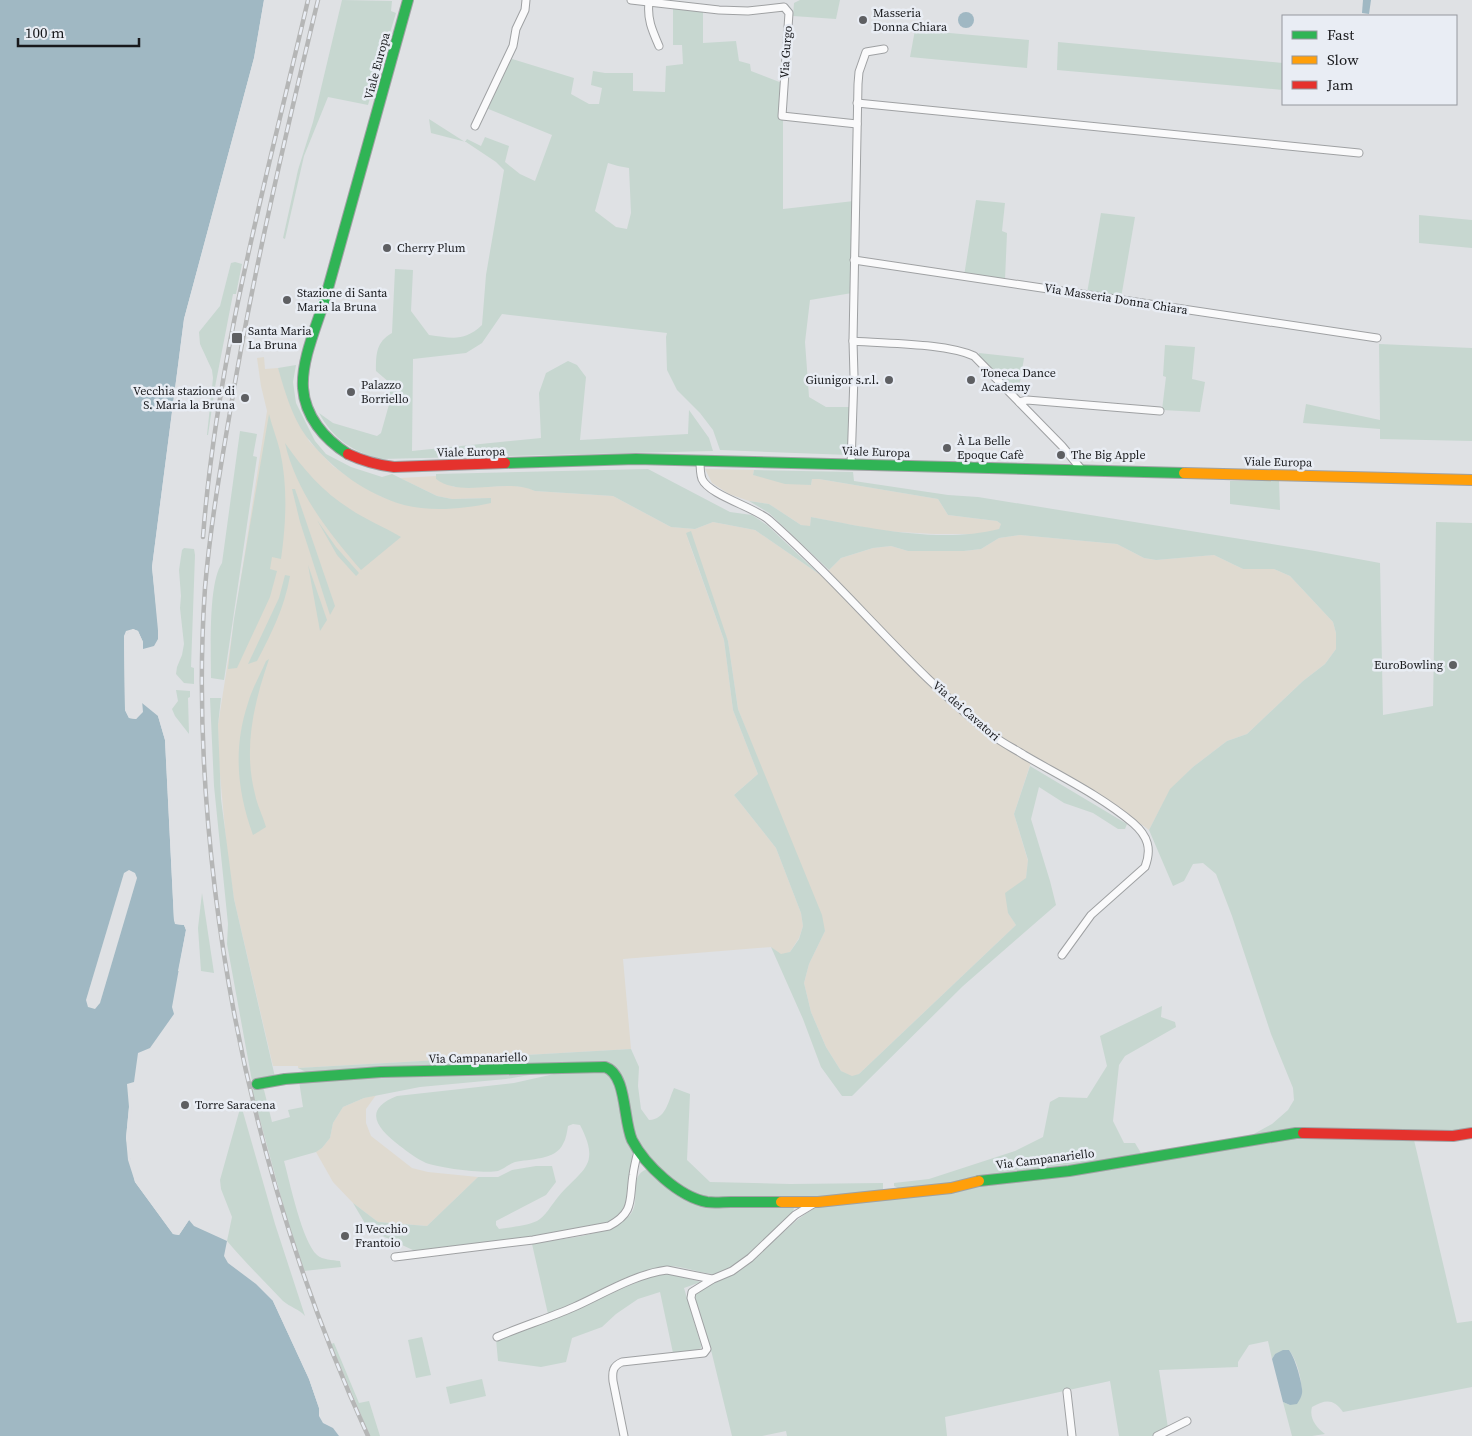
<svg xmlns="http://www.w3.org/2000/svg" width="1472" height="1436" font-family="'Source Serif 4',serif">
<style>
.industrial{fill:#dfdad0}
.green{fill:#c7d7d0;fill-rule:evenodd}
.water{fill:#a0b8c3}
.pier{fill:#dfe1e4}
.lines{fill:none;stroke-linecap:round;stroke-linejoin:round}
.street-casing{stroke:#9fa1a3;stroke-width:9}
.fast-casing{stroke:#9fa1a3;stroke-width:12}
.slow-casing{stroke:#9fa1a3;stroke-width:12}
.jam-casing{stroke:#9fa1a3;stroke-width:12}
.street{stroke:#fafafb;stroke-width:7}
.fast{stroke:#30b455;stroke-width:10}
.slow{stroke:#ff9f0a;stroke-width:10}
.jam{stroke:#e5322d;stroke-width:10}
.rail-casing{stroke:#b5b6b6;stroke-width:4.5}
.rail{stroke:#e9edf4;stroke-width:2.5;stroke-dasharray:8;stroke-linecap:butt}
.poi-dot{fill:#5e5f62;stroke:#e9edf4;stroke-width:2}
.labels{text-anchor:middle;dominant-baseline:central;stroke-width:5;stroke-linejoin:round;paint-order:stroke}
.poi-label{font-size:12px;fill:#18191c;stroke:#e9edf4;text-anchor:start}
.street-label{font-size:12px;fill:#18191c;stroke:#e9edf4}
</style>
<rect width="100%" height="100%" fill="#dfe1e4"/>
<g class="industrial">
<path d="M264,357L265,369L278,368L293,410L309,441L333,466L356,482L380,496L404,505L491,498L452,499L437,496L400,478L436,476V479L454,487L515,486L527,487L535,491L613,496L671,527L695,529L713,522L755,530L819,574L829,570L841,558L873,548L891,546L908,551H964L981,549L999,538L1020,535L1117,544L1144,558L1156,560L1214,555L1243,569H1274L1290,576L1333,622L1336,633V649L1325,664L1303,681L1247,734L1227,741L1193,767L1170,790L1149,830L1115,805L1033,756L1014,814L1028,861L1026,879L1008,913L1016,925L859,1074L852,1077L841,1071L826,1047L811,1012L804,983L809,964L825,931L738,709L728,641L686,534L724,640L733,710L758,774L734,795L776,848L801,913L803,926L799,938L790,952L781,955L771,947L623,959L631,1049L298,1068V1066H273L234,899L227,852L219,763L218,725L267,411L261,386L257,358Z"/>
<path d="M705,469L754,470L753,475L811,485L812,479H819L938,499L948,515L997,521L1001,524L999,530L983,534H934L883,531L811,517L810,527L801,525L769,504L749,501L729,494L712,483Z"/>
<path d="M376,1095L366,1109V1123L371,1136L412,1168L428,1172L478,1177L427,1226L378,1222L353,1203L333,1182L316,1152L322,1148L330,1138L333,1123L343,1107L364,1098Z"/>
</g>
<g class="green">
<path d="M342,0L392,1L391,11L396,13L368,105L328,97L304,156L285,239L283,238L298,170L313,122Z"/>
<path d="M800,0H840L836,19L793,16L794,3Z"/>
<path d="M673,8L703,10V43L736,41L739,61L750,64L751,71L782,83L778,119L783,120V209L854,201L852,293L810,300L805,342L809,397L826,407H851L849,455L720,450L713,430L700,413L677,390L667,370L666,337L667,333L502,314L482,343L466,353L413,359L412,451L541,438L539,393L546,373L568,361L577,365L586,377L580,440L688,434L689,410L709,438L713,451L381,459C353,452 333,439 319,413L333,423L377,436L381,433L390,401V383L376,371C376,354 376,342 392,333L395,269L413,270L411,311L429,335C452,338 464,342 482,325L486,275L504,170L496,162L466,142L431,133L429,119L465,142L467,139L481,146L485,137L509,146L505,162L520,174L535,181L552,135L486,108L509,58L574,78L571,94L589,104H599L602,88L591,85L593,71L605,73H633V91L665,92L666,66L683,64L682,45H673ZM608,163L618,166L629,168L631,213L627,229L616,227L595,211Z"/>
<path d="M915,30L1029,40L1027,68L910,57Z"/>
<path d="M1058,42L1283,63V90L1057,70Z"/>
<path d="M976,200L1005,203L1002,231L1007,233L1005,280L964,276Z"/>
<path d="M1101,213L1135,217L1121,298L1087,293Z"/>
<path d="M1419,215L1472,220V248L1419,243Z"/>
<path d="M235,262L242,264L236,294H233L215,387L208,435H207L213,378L212,370L200,344L199,332L220,306L231,263Z"/>
<path d="M1379,344L1472,348V441L1380,439V429L1303,423L1306,404L1380,420Z"/>
<path d="M1165,345L1195,347L1192,379L1205,382L1200,412L1162,410L1166,377L1163,376Z"/>
<path d="M979,353L1024,358L1018,395L978,358Z"/>
<path d="M296,365L293,382L296,403L315,441L326,454L351,467L382,477L392,474L437,496L452,499L491,498V503C464,509 431,512 404,505C368,495 333,470 310,441C293,421 285,392 278,368Z"/>
<path d="M269,414C272,426 277,439 280,451C288,486 286,524 281,559L272,557L270,569L277,571L270,597L237,668L228,669L234,619Z"/>
<path d="M240,431L257,434L253,456L257,457L224,680L211,678C211,651 208,583 222,563Z"/>
<path d="M285,443C303,469 323,492 350,509C366,520 385,527 401,537L361,570C329,533 296,492 285,443Z"/>
<path d="M648,469L730,512L752,515L767,525L819,574L755,530L713,522L695,529L671,527L613,496L535,491C504,477 463,499 436,479V474Z"/>
<path d="M754,470L853,472L854,481L948,495L978,497L1315,551L1380,563L1383,715L1433,706L1436,522L1472,523V1130L1366,1131L1296,1128L1250,1136L1272,1124L1288,1110L1294,1100L1293,1088L1271,1034L1232,916L1216,874L1203,863L1193,864L1184,881L1173,886L1149,830L1170,789L1193,767L1227,741L1247,734L1303,681L1325,664L1336,649V633L1333,622L1290,576L1274,569H1243L1214,555L1156,560L1144,558L1117,544L1020,535L999,538L981,549L964,551H908L891,546L873,548L841,558L829,570L769,513L749,501L769,504L801,525L810,526L811,517C869,528 941,544 999,529L1001,524L997,521L948,515L938,499L819,479H812L811,485L785,484L753,475Z"/>
<path d="M1230,481H1279L1280,510L1230,504Z"/>
<path d="M292,489H295L335,606L330,615L300,522Z"/>
<path d="M317,520L336,547L359,573L356,576L337,555Z"/>
<path d="M691,531L728,641L738,709L822,915L825,931L809,964L804,983L811,1012L826,1047L841,1071L852,1076L859,1074L1016,925L1008,913L1005,893L1026,878L1028,860L1014,814L1030,766L1127,824L1125,829H1118L1093,813L1064,803L1039,787L1031,819L1050,881L1056,905L963,986L852,1096H842L821,1067L803,1019L771,947L781,954L790,952L799,939L803,926L801,913L776,848L734,795L758,774L733,710L724,640L686,533Z"/>
<path d="M184,548L194,549L195,555L191,667L194,668V684L184,683L176,674L177,667L182,655L184,644L180,608L181,596L179,570L182,550Z"/>
<path d="M308,565L327,620L320,631Z"/>
<path d="M285,575L290,576C284,609 272,632 257,661L248,664L279,598Z"/>
<path d="M269,659C254,703 243,748 255,794C257,805 263,816 266,827L253,835C237,791 233,748 248,703C252,689 260,675 266,661Z"/>
<path d="M176,690L190,691V697L188,698L189,734L175,716L172,709L178,701Z"/>
<path d="M210,698H221L218,725L221,799L234,899L275,1077L252,1081L227,944L228,924L214,786Z"/>
<path d="M202,893L214,973L201,971L198,928Z"/>
<path d="M1162,1006L1161,1017L1175,1022L1176,1027L1125,1056L1119,1065L1113,1121L1124,1143H1135L1141,1153L1070,1168L952,1183L898,1188L894,1186V1183L929,1179L1015,1151L1043,1137L1050,1102L1059,1097L1087,1098L1107,1066L1100,1036Z"/>
<path d="M631,1049L639,1067L638,1086L641,1109L649,1120C666,1119 668,1102 674,1088L690,1094L687,1160L710,1182L790,1184L883,1183V1189L878,1191L806,1198L702,1197L678,1184L653,1164L639,1146L631,1128L622,1079L619,1072L613,1066L310,1074L298,1068Z"/>
<path d="M553,1071L506,1079L420,1087L364,1098L343,1107L333,1123L330,1138L322,1148L316,1152L284,1161C290,1183 302,1241 317,1255C323,1260 332,1260 340,1261L341,1267L304,1271L293,1241L251,1087L263,1086L272,1122L290,1117L288,1110L303,1107L299,1081L345,1076Z"/>
<path d="M563,1072H608L615,1080L633,1149L628,1195L624,1211L618,1219L609,1223L560,1233L415,1251L374,1232L366,1225L353,1203L378,1222L427,1226L478,1177H498L512,1170L536,1166H552L556,1182L546,1195L496,1221V1225L499,1229C511,1227 526,1226 537,1221C545,1217 552,1204 558,1197C581,1169 602,1167 580,1125L573,1124L568,1126C567,1132 566,1139 563,1144C556,1160 529,1159 515,1162C509,1164 504,1169 498,1171C484,1174 440,1168 426,1163C417,1159 408,1152 400,1146C378,1129 361,1110 397,1096L514,1083Z"/>
<path d="M241,1105L275,1224L305,1316C299,1309 290,1307 283,1301C264,1281 245,1262 227,1241L232,1217L221,1189L220,1180Z"/>
<path d="M1291,1137L1414,1140L1457,1323L1472,1321V1387L1343,1412C1334,1399 1326,1399 1312,1407C1309,1418 1316,1427 1325,1434L1312,1436H1292L1283,1402L1290,1405L1301,1397C1303,1383 1298,1362 1289,1350L1275,1354L1272,1359L1268,1341L1249,1345L1238,1362V1367L1159,1370L1168,1428L1152,1436H1119L1110,1381L945,1417L947,1436H787L786,1431L762,1436H732L712,1354L695,1298L696,1293L701,1288C716,1281 734,1275 747,1265C773,1245 792,1218 823,1204L957,1192L978,1184Z"/>
<path d="M647,1169L686,1197L794,1207L793,1213C779,1226 733,1274 715,1274C701,1274 674,1263 662,1267C623,1279 587,1301 548,1314L532,1244C562,1238 606,1237 629,1216C643,1203 626,1177 647,1169Z"/>
<path d="M663,1274H672L701,1282L684,1288L701,1345V1348L697,1350L673,1353L660,1292L638,1299L616,1314L602,1327L572,1338L566,1362L541,1367L498,1361L496,1339L647,1278Z"/>
<path d="M422,1337L431,1375L416,1378L408,1340Z"/>
<path d="M334,1343L359,1403L369,1401L380,1436H370L331,1344Z"/>
<path d="M482,1379L486,1396L450,1404L446,1387Z"/>
</g>
<g class="water">
<path d="M0,0H264L254,58L184,319L152,567L158,623V639L154,646L143,649V642L138,631L133,629L124,636L125,710L129,718L136,719L142,712V703L158,716L165,740L174,920L176,924L184,925L186,930L172,1007L174,1014L150,1048L138,1053L134,1082L127,1084L129,1107L126,1138L135,1182L173,1234L179,1235L189,1220L194,1226L227,1241L224,1256L228,1263L256,1284L273,1301L309,1379L319,1408V1416L323,1423L333,1428L339,1436H0Z"/>
<path d="M1363,0H1371L1369,14L1362,13Z"/>
<circle cx="966" cy="20" r="8"/>
<path d="M1283,1350H1289C1295,1358 1301,1379 1302,1389C1303,1395 1300,1399 1297,1404L1290,1405L1283,1402L1272,1359L1275,1354Z"/>
</g>
<g class="pier">
<path d="M264,0H266L257,58L186,320L154,567L160,623L159,641L152,567L184,319L254,58Z"/>
<path d="M133,629L138,631L143,642V651L140,650V642L136,633L133,632L128,633L126,637L127,710L131,716H135L140,711V702L142,700L143,712L136,719L129,718L125,710L124,636L126,631Z"/>
<path d="M158,713L168,740L176,920L177,922L185,923L188,929L180,971H178L186,930L184,925L175,924L174,920L165,740L158,716Z"/>
<path d="M129,870L135,873L137,878L100,1003L95,1009L88,1007L86,1000L124,873Z"/>
<path d="M129,1107H132L128,1138L131,1160L138,1181L174,1232H178L187,1219L189,1220L179,1235L173,1234L135,1182L128,1160L126,1138Z"/>
<path d="M273,1301H276L312,1378L321,1407L319,1408L309,1379Z"/>
</g>
<g class="lines">
<defs>
<g id="street">
<path d="M631,0L719,10L748,11L784,7L789,13L782,116L857,124"/>
<path d="M649,2C647,19 652,30 659,46"/>
<path d="M857,103L1359,153"/>
<path d="M475,126L513,46L516,29L525,10L526,0"/>
<path d="M854,260L1377,338"/>
<path d="M853,341C887,344 944,343 974,356L1062,446L1082,470"/>
<path d="M1019,402L1027,400L1160,411"/>
<path d="M700,460C700,466 700,473 702,479C709,495 754,507 769,520C848,589 912,674 995,737C1004,744 1015,749 1024,755C1060,776 1101,796 1133,823C1148,836 1152,849 1145,867L1091,915L1062,955"/>
<path d="M851,464L854,376L853,341L858,84L859,72L866,52L884,49"/>
<path d="M395,1257L533,1240L609,1226C635,1212 629,1200 633,1175C634,1167 636,1159 638,1151"/>
<path d="M497,1337C523,1326 549,1318 574,1307C603,1294 635,1274 667,1270L712,1279"/>
<path d="M1067,1392L1072,1436"/>
<path d="M624,1436L613,1381C612,1371 613,1366 622,1362L704,1353L707,1349L691,1298L692,1292L713,1279L732,1271L750,1258L795,1215L815,1203"/>
<path d="M1157,1436L1187,1421"/>
</g>
<g id="fast">
<path d="M348,454C324,439 305,416 303,388C301,358 319,321 327,292C354,195 381,97 408,0"/>
<path d="M505,463L636,459L1184,473"/>
<path d="M257,1084L285,1079L381,1072L605,1067C627,1074 623,1120 632,1140C645,1165 679,1197 707,1202C715,1203 723,1202 731,1202C747,1202 764,1202 781,1202"/>
<path d="M979,1181L1069,1171L1296,1133H1303"/>
</g>
<g id="slow">
<path d="M1184,473L1472,480"/>
<path d="M781,1202H818L951,1188L979,1181"/>
</g>
<g id="jam">
<path d="M348,454C363,461 377,465 394,467L505,463"/>
<path d="M1303,1133L1453,1136L1472,1133"/>
</g>
</defs>
<use href="#street" class="street-casing"/>
<use href="#fast" class="fast-casing"/>
<use href="#slow" class="slow-casing"/>
<use href="#jam" class="jam-casing"/>
<use href="#street" class="street"/>
<use href="#fast" class="fast"/>
<use href="#slow" class="slow"/>
<use href="#jam" class="jam"/>
<defs>
<g id="rail">
<path d="M318,0C285,137 253,273 230,412C220,470 210,529 205,588C198,688 203,790 215,890C238,1079 289,1262 368,1436"/>
<path d="M203,537C217,355 267,177 308,0"/>
</g>
</defs>
<use href="#rail" class="rail-casing"/>
<use href="#rail" class="rail"/>
</g>
<g class="poi-dot">
<circle cx="863" cy="20" r="5"/>
<circle cx="387" cy="248" r="5"/>
<circle cx="287" cy="300" r="5"/>
<rect x="231" y="332" width="12" height="12" rx="2.5"/>
<circle cx="889" cy="380" r="5"/>
<circle cx="971" cy="380" r="5"/>
<circle cx="351" cy="392" r="5"/>
<circle cx="245" cy="398" r="5"/>
<circle cx="947" cy="448" r="5"/>
<circle cx="1061" cy="455" r="5"/>
<circle cx="1453" cy="665" r="5"/>
<circle cx="185" cy="1105" r="5"/>
<circle cx="345" cy="1236" r="5"/>
</g>
<g class="labels">
<g class="poi-label">
<text x="873" y="13">Masseria<tspan x="873" dy="14">Donna Chiara</tspan></text>
<text x="397" y="248">Cherry Plum</text>
<text x="297" y="293">Stazione di Santa<tspan x="297" dy="14">Maria la Bruna</tspan></text>
<text x="248" y="331">Santa Maria<tspan x="248" dy="14">La Bruna</tspan></text>
<text x="981" y="373">Toneca Dance<tspan x="981" dy="14">Academy</tspan></text>
<text x="879" y="380" text-anchor="end">Giunigor s.r.l.</text>
<text x="361" y="385">Palazzo<tspan x="361" dy="14">Borriello</tspan></text>
<text x="235" y="391" text-anchor="end">Vecchia stazione di<tspan x="235" dy="14">S. Maria la Bruna</tspan></text>
<text x="957" y="441">À La Belle<tspan x="957" dy="14">Epoque Cafè</tspan></text>
<text x="1071" y="455">The Big Apple</text>
<text x="1443" y="665" text-anchor="end">EuroBowling</text>
<text x="195" y="1105">Torre Saracena</text>
<text x="355" y="1229">Il Vecchio<tspan x="355" dy="14">Frantoio</tspan></text>
</g>
<g class="street-label">
<text transform="translate(786 52) rotate(-86)">Via Gurgo</text>
<text transform="translate(377 66) rotate(-75)">Viale Europa</text>
<text transform="translate(1116 299) rotate(9)">Via Masseria Donna Chiara</text>
<text transform="translate(471 452) rotate(-1)">Viale Europa</text>
<text transform="translate(876 452) rotate(2)">Viale Europa</text>
<text transform="translate(1278 462) rotate(1)">Viale Europa</text>
<text transform="translate(966 711) rotate(41)">Via dei Cavatori</text>
<text transform="translate(478 1058) rotate(-1)">Via Campanariello</text>
<text transform="translate(1045 1159) rotate(-7)">Via Campanariello</text>
</g>
</g>
<rect x="1282" y="15" width="175" height="90" fill="#e9edf4" stroke="#95989e"/>
<rect x="1292" y="31" width="25" height="8" fill="#30b455" stroke="#95989e"/>
<text x="1327" y="40" font-size="15" fill="#18191c">Fast</text>
<rect x="1292" y="56" width="25" height="8" fill="#ff9f0a" stroke="#95989e"/>
<text x="1327" y="65" font-size="15" fill="#18191c">Slow</text>
<rect x="1292" y="81" width="25" height="8" fill="#e5322d" stroke="#95989e"/>
<text x="1327" y="90" font-size="15" fill="#18191c">Jam</text>
<path d="M18 38v8h121v-8" fill="none" stroke="#18191c" stroke-width="2.5"/>
<text x="25" y="38" font-size="15" fill="#18191c" stroke="#e9edf4" stroke-width="4" paint-order="stroke">100 m</text>
</svg>
